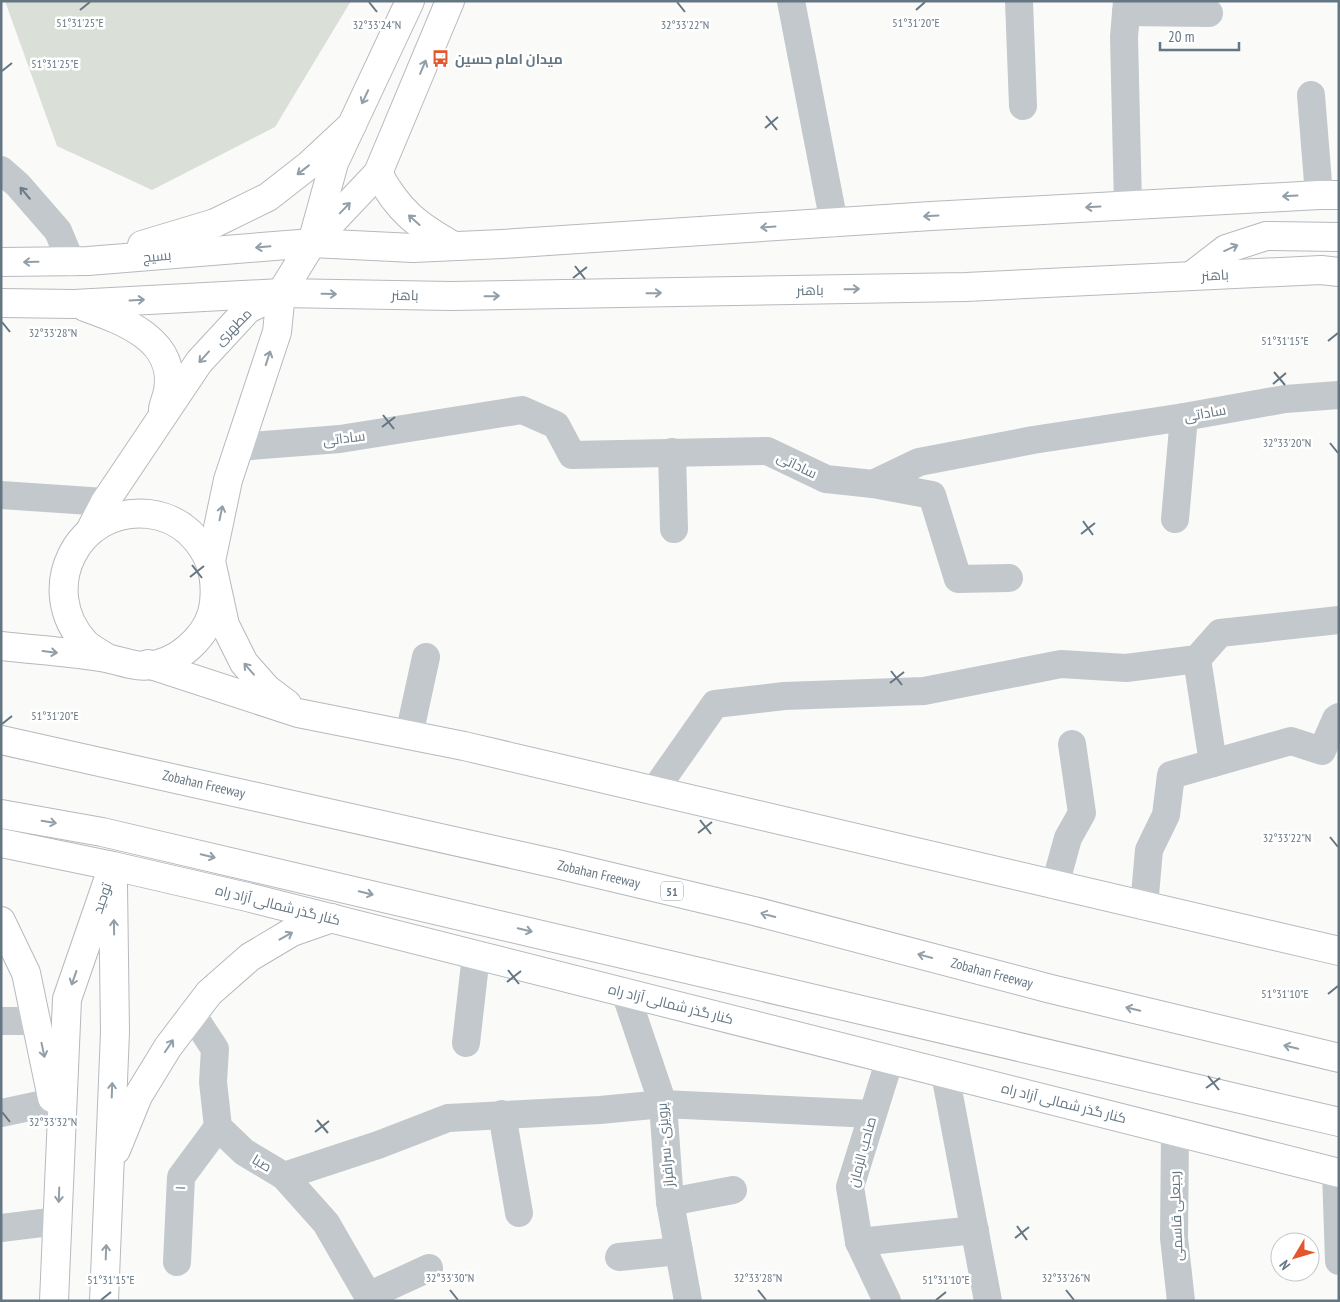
<svg xmlns="http://www.w3.org/2000/svg" width="1340" height="1302" font-family="'PT Sans Narrow',Cairo,sans-serif">
<style>
.green{fill:#dadfd7}
.lines{fill:none;stroke-linecap:round;stroke-linejoin:round}
.major-casing{stroke:#b5babe;stroke-width:30}
.highway-casing{stroke:#b4b9bd;stroke-width:30}
.minor{stroke:#c3c8cc;stroke-width:28}
.major{stroke:#fff;stroke-width:28}
.highway{stroke:#fff;stroke-width:28}
.oneway{stroke:#939fa8}
.oneway2{stroke:#6a7a87}
.ticks{fill:none;stroke:#657683;stroke-width:2}
.labels{text-anchor:middle;dominant-baseline:central;stroke-width:5;stroke-linejoin:round;paint-order:stroke}
.shield{fill:#fff;stroke:#939fa8;stroke-width:1}
.shield-label{font-size:12px;font-weight:bold;fill:#657683}
.poi-label{font-size:14px;font-weight:bold;fill:#657683;stroke:#fff;text-anchor:start}
.street-label{font-size:14px;fill:#657683;stroke:#fff}
.ticks-label{font-size:12px;text-anchor:middle;fill:#657683;stroke:#fff;stroke-width:5;stroke-linejoin:round;paint-order:stroke}
</style>
<rect width="100%" height="100%" fill="#fafaf8"/>
<path class="green" d="M5,1H351L275,127L152,190L57,146Z"/>
<g class="lines">
<defs>
<g id="major">
<path d="M378,173C398,211 418,226 454,246"/>
<path d="M313,239L334,163L410,1"/>
<path d="M142,245L215,223L268,197L309,165L352,125"/>
<path d="M1,262L88,261L312,243L413,248L502,244L931,216L1319,195H1339"/>
<path d="M1191,276L1226,249L1266,236L1339,237"/>
<path d="M1,303L74,304L281,293L451,296L966,287L1321,270L1339,272"/>
<path d="M85,307C124,321 177,340 168,391C167,397 164,403 163,409"/>
<path d="M91,529L105,502L199,362L248,309L275,296"/>
<path d="M1,646C36,650 72,652 106,658C125,662 138,669 158,664C185,657 211,631 214,603C217,575 210,552 189,532C178,522 164,516 149,514C77,506 36,590 85,643C91,649 100,653 107,658"/>
<path d="M148,664L298,713L464,746L1339,951"/>
<path d="M287,704L267,689L244,663L225,625L211,561L228,480L277,332L281,293L312,243L378,173L450,1"/>
<path d="M1,843L113,866L247,897L1339,1173"/>
<path d="M1,921L26,973L52,1098"/>
<path d="M116,1150L138,1096L168,1047L209,993L250,957L292,932L332,918"/>
<path d="M54,1301L67,999L113,866"/>
<path d="M104,1301L115,1032L113,885"/>
</g>
<g id="highway">
<path d="M1,740L557,864L754,911L1051,989L1339,1058"/>
<path d="M1,814L102,832L1339,1122"/>
</g>
</defs>
<use href="#major" class="major-casing"/>
<use href="#highway" class="highway-casing"/>
<g class="minor">
<path d="M791,1L834,223"/>
<path d="M1019,1L1023,106"/>
<path d="M1127,1L1124,37L1128,205"/>
<path d="M1126,12L1209,13"/>
<path d="M1311,95L1319,195"/>
<path d="M1,170L18,185L58,231L71,262"/>
<path d="M239,447L340,439L522,410L556,425L572,455L767,451L826,479L873,484L919,462L1033,440L1184,417L1285,399L1339,395"/>
<path d="M672,452L674,529"/>
<path d="M873,484L932,495L958,579L1009,578"/>
<path d="M1,495L105,502"/>
<path d="M1175,519L1184,417"/>
<path d="M1197,659L1213,763"/>
<path d="M409,735L426,657"/>
<path d="M654,791L715,704L784,696L924,691L1061,664L1126,668L1197,659L1220,633L1339,620"/>
<path d="M1055,885L1068,838L1082,813L1072,744"/>
<path d="M1144,906L1149,850L1166,815L1171,775L1291,741L1322,751L1336,719L1339,717"/>
<path d="M625,992L663,1104L670,1202L688,1301"/>
<path d="M192,1014L215,1049L213,1082L218,1127L244,1152L284,1176L326,1223L371,1301"/>
<path d="M1,1021H37"/>
<path d="M466,1043L476,955"/>
<path d="M945,1074L988,1301"/>
<path d="M1,1113L53,1102"/>
<path d="M502,1114L519,1213"/>
<path d="M1175,1132L1174,1238L1181,1301"/>
<path d="M1336,1172L1339,1261"/>
<path d="M284,1176L378,1145L448,1118L600,1110L663,1104L872,1114"/>
<path d="M670,1202L733,1190"/>
<path d="M1,1228L58,1221"/>
<path d="M859,1242L975,1230"/>
<path d="M619,1257L679,1251"/>
<path d="M177,1262L181,1177L218,1127"/>
<path d="M368,1296L429,1268"/>
<path d="M887,1301L859,1242L850,1187L890,1059"/>
</g>
<use href="#major" class="major"/>
<use href="#highway" class="highway"/>
</g>
<defs><path id="oneway-shaft" d="M-6 0H5M1.5-3L5.5 0L1.5 3" fill="none" stroke-width="1.6" stroke-linecap="round" stroke-linejoin="round" transform="scale(1.25)"/></defs>
<g class="oneway">
<use href="#oneway-shaft" transform="translate(423 67) rotate(-67)"/>
<use href="#oneway-shaft" transform="translate(365 97) rotate(115)"/>
<use href="#oneway-shaft" transform="translate(303 170) rotate(142)"/>
<use href="#oneway-shaft" transform="translate(1290 196) rotate(177)"/>
<use href="#oneway-shaft" transform="translate(1093 207) rotate(177)"/>
<use href="#oneway-shaft" transform="translate(345 208) rotate(-46)"/>
<use href="#oneway-shaft" transform="translate(931 216) rotate(177)"/>
<use href="#oneway-shaft" transform="translate(414 220) rotate(-138)"/>
<use href="#oneway-shaft" transform="translate(768 227) rotate(176)"/>
<use href="#oneway-shaft" transform="translate(263 247) rotate(175)"/>
<use href="#oneway-shaft" transform="translate(1231 248) rotate(-24)"/>
<use href="#oneway-shaft" transform="translate(31 262) rotate(179)"/>
<use href="#oneway-shaft" transform="translate(852 289) rotate(-1)"/>
<use href="#oneway-shaft" transform="translate(654 293) rotate(-1)"/>
<use href="#oneway-shaft" transform="translate(329 294) rotate(1)"/>
<use href="#oneway-shaft" transform="translate(492 296) rotate(-1)"/>
<use href="#oneway-shaft" transform="translate(137 300) rotate(-3)"/>
<use href="#oneway-shaft" transform="translate(204 357) rotate(132)"/>
<use href="#oneway-shaft" transform="translate(268 358) rotate(-72)"/>
<use href="#oneway-shaft" transform="translate(221 513) rotate(-78)"/>
<use href="#oneway-shaft" transform="translate(50 652) rotate(7)"/>
<use href="#oneway-shaft" transform="translate(249 669) rotate(-131)"/>
<use href="#oneway-shaft" transform="translate(49 822) rotate(10)"/>
<use href="#oneway-shaft" transform="translate(208 856) rotate(13)"/>
<use href="#oneway-shaft" transform="translate(366 893) rotate(13)"/>
<use href="#oneway-shaft" transform="translate(768 915) rotate(-165)"/>
<use href="#oneway-shaft" transform="translate(114 927) rotate(-91)"/>
<use href="#oneway-shaft" transform="translate(525 930) rotate(13)"/>
<use href="#oneway-shaft" transform="translate(286 936) rotate(-29)"/>
<use href="#oneway-shaft" transform="translate(925 956) rotate(-165)"/>
<use href="#oneway-shaft" transform="translate(74 978) rotate(109)"/>
<use href="#oneway-shaft" transform="translate(1133 1009) rotate(-166)"/>
<use href="#oneway-shaft" transform="translate(169 1046) rotate(-56)"/>
<use href="#oneway-shaft" transform="translate(1291 1047) rotate(-166)"/>
<use href="#oneway-shaft" transform="translate(43 1050) rotate(78)"/>
<use href="#oneway-shaft" transform="translate(112 1090) rotate(-88)"/>
<use href="#oneway-shaft" transform="translate(59 1195) rotate(92)"/>
<use href="#oneway-shaft" transform="translate(106 1252) rotate(-88)"/>
</g>
<use class="oneway2" href="#oneway-shaft" transform="translate(25 193) rotate(-130)"/>
<path class="ticks" d="M369,2L377,12M677,2L685,12M80,10L90,2M916,10L925,2M2,71L12,63M766,116L777,130M765,128L778,117M575,266L585,279M573,278L587,267M2,322L10,332M1328,341L1338,333M1274,372L1285,385M1273,384L1286,373M383,415L394,429M382,427L395,417M1330,443L1338,453M1083,521L1093,535M1081,534L1095,523M192,565L202,578M190,577L204,566M891,671L902,685M890,683L904,672M2,724L12,716M700,820L711,834M698,833L712,822M1330,837L1338,847M508,970L519,984M507,982L521,971M1328,994L1338,986M1208,1076L1219,1090M1206,1088L1220,1078M2,1112L10,1122M317,1120L328,1133M315,1132L329,1121M1017,1226L1027,1240M1015,1238L1029,1227M450,1290L458,1300M758,1290L766,1300M1066,1290L1074,1300M101,1300L111,1292M936,1300L946,1292"/>
<defs>
<symbol id="bus-bare" viewBox="-9 -9 18 18"><path d="M-5-6H5V4H4V6H2V4H-2V6H-4V4H-5ZM-3.5-4V0h7V-4ZM-3.5 1.2v1.5H-2V1.2ZM2 1.2v1.5H3.5V1.2Z" fill="#e4572e" stroke="#fff" stroke-width="2.5" paint-order="stroke"/></symbol>
</defs>
<g fill-rule="evenodd">
<use href="#bus-bare" x="428" y="46" width="25" height="25"/>
</g>
<g class="labels">
<rect class="shield" x="661" y="881.5" width="22" height="19" rx="4"/>
<g class="shield-label">
<text x="672" y="891">51</text>
</g>
<g class="poi-label">
<text x="455" y="59">میدان امام حسین</text>
</g>
<g class="street-label">
<text transform="translate(157 256) rotate(-5)">بسیج</text>
<text transform="translate(1215 275) rotate(-3)">باهنر</text>
<text transform="translate(810 290) rotate(-1)">باهنر</text>
<text transform="translate(405 295) rotate(1)">باهنر</text>
<text transform="translate(233 327) rotate(-45)">مطهری</text>
<text transform="translate(1205 413) rotate(-10)">ساداتی</text>
<text transform="translate(344 438) rotate(-7)">ساداتی</text>
<text transform="translate(797 465) rotate(26)">ساداتی</text>
<text transform="translate(204 784) rotate(13)">Zobahan Freeway</text>
<text transform="translate(599 874) rotate(13)">Zobahan Freeway</text>
<text transform="translate(102 898) rotate(-71)">توحید</text>
<text transform="translate(278 905) rotate(14)">کنار گذر شمالی آزاد راه</text>
<text transform="translate(992 973) rotate(15)">Zobahan Freeway</text>
<text transform="translate(671 1004) rotate(14)">کنار گذر شمالی آزاد راه</text>
<text transform="translate(1064 1103) rotate(14)">کنار گذر شمالی آزاد راه</text>
<text transform="translate(665 1145) rotate(-95)">پرویزی - سرافراز</text>
<text transform="translate(862 1152) rotate(-75)">صاحب الزمان</text>
<text transform="translate(262 1163) rotate(31)">صبا</text>
<text transform="translate(180 1188) rotate(-88)">۱</text>
<text transform="translate(1176 1216) rotate(-92)">رجبعلی قاسمی</text>
</g>
</g>
<g class="ticks-label">
<text x="80" y="27">51°31'25"E</text>
<text x="916" y="27">51°31'20"E</text>
<text x="377" y="29">32°33'24"N</text>
<text x="685" y="29">32°33'22"N</text>
<text x="55" y="68">51°31'25"E</text>
<text x="53" y="337">32°33'28"N</text>
<text x="1285" y="345">51°31'15"E</text>
<text x="1287" y="447">32°33'20"N</text>
<text x="55" y="720">51°31'20"E</text>
<text x="1287" y="842">32°33'22"N</text>
<text x="1285" y="998">51°31'10"E</text>
<text x="53" y="1126">32°33'32"N</text>
<text x="450" y="1282">32°33'30"N</text>
<text x="758" y="1282">32°33'28"N</text>
<text x="1066" y="1282">32°33'26"N</text>
<text x="111" y="1284">51°31'15"E</text>
<text x="946" y="1284">51°31'10"E</text>
</g>
<rect width="1340" height="1302" fill="none" stroke="#657683" stroke-width="5"/>
<g transform="translate(1295 1257) rotate(232)"><circle r="24" fill="#ffffff" stroke="#c1c8cd"/>
<path d="M0-4L9 19L0 12L-9 19Z" fill="#e4572e"/>
<text y="-8" font-size="14" font-weight="bold" text-anchor="middle" fill="#657683">N</text>
</g>
<path d="M1160 42v8h79v-8" fill="none" stroke="#657683" stroke-width="2.5"/>
<text x="1168" y="42" font-size="15" fill="#657683" stroke="#ffffff" stroke-width="4" paint-order="stroke">20 m</text>
</svg>
